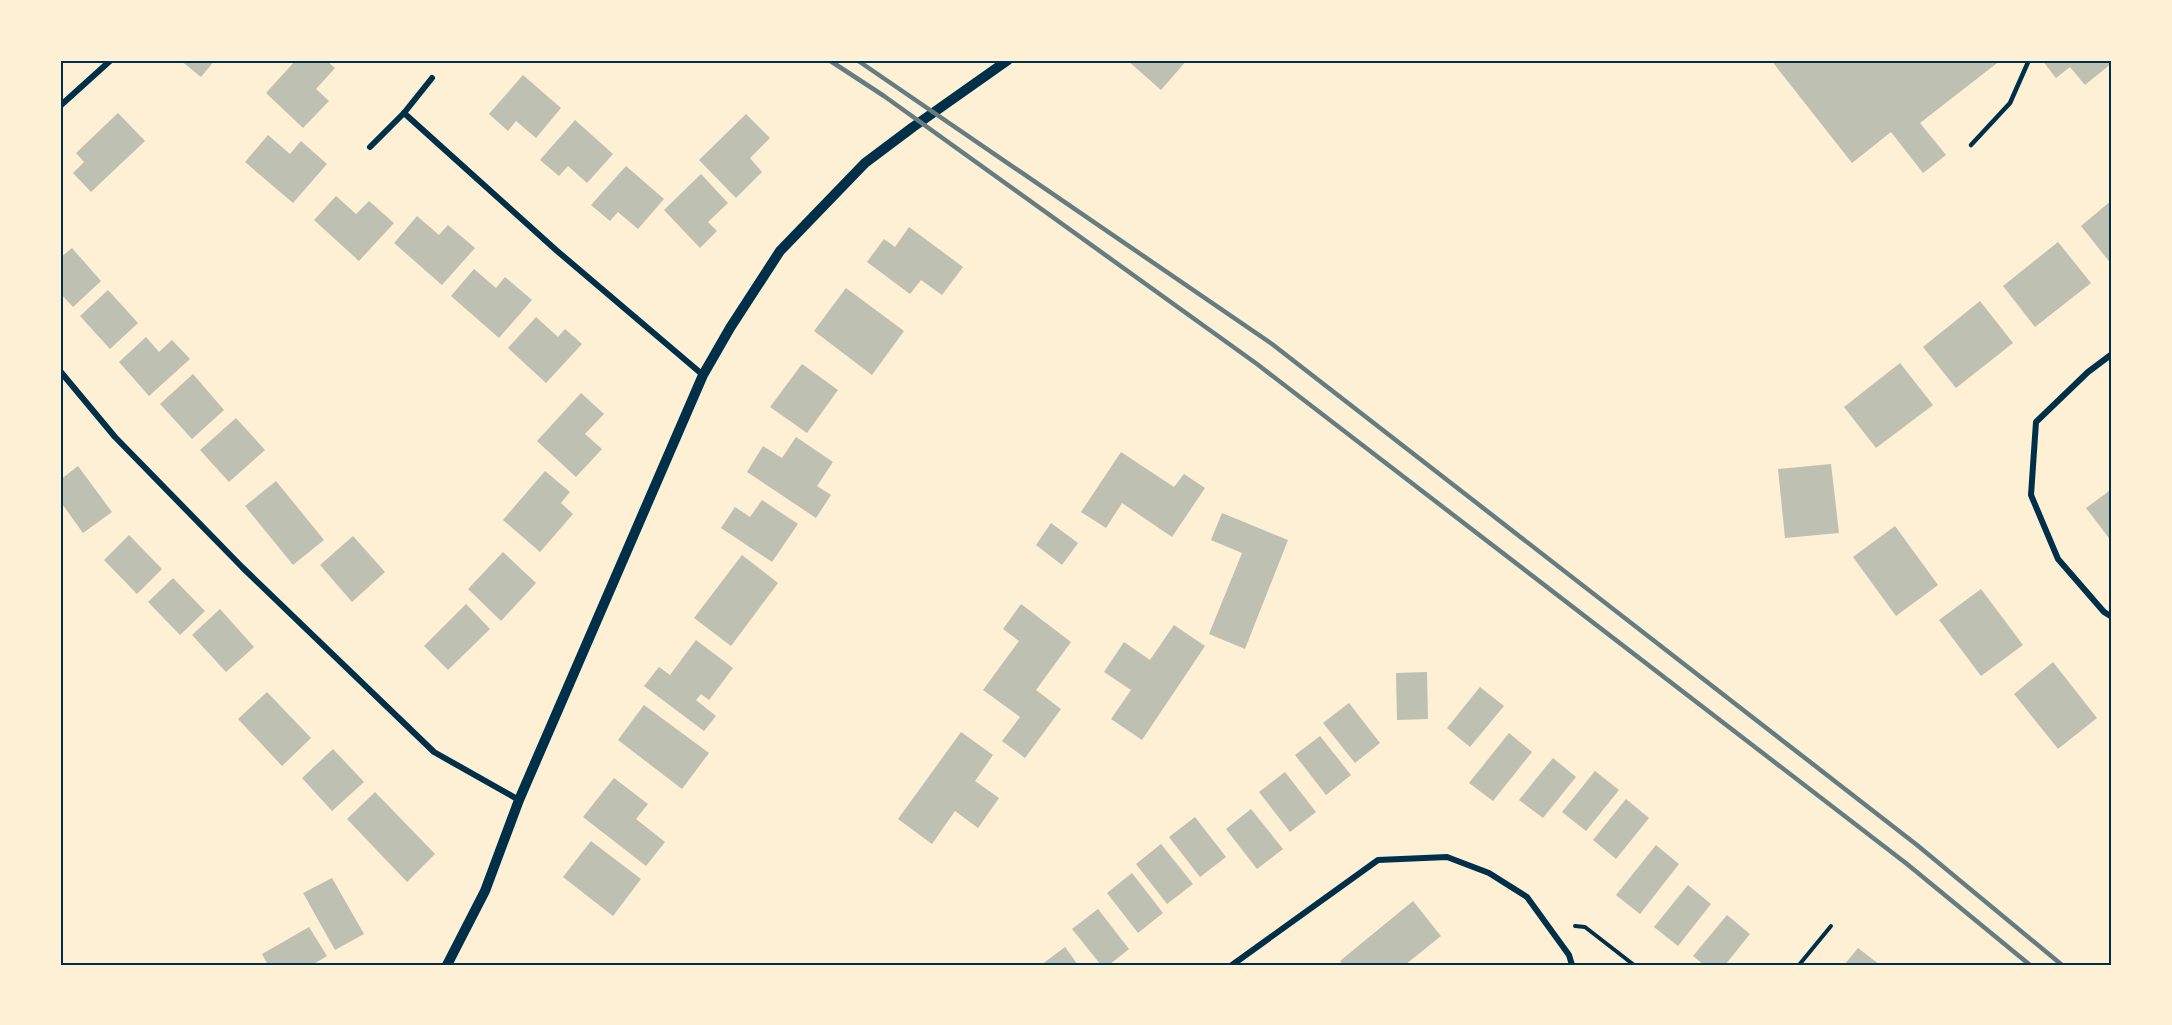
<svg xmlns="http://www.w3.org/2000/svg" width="2172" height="1025" font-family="Roboto,sans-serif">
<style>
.building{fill:#bec0b2}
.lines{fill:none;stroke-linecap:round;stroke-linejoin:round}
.path{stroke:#003049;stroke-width:4}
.service{stroke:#003049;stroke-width:4.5}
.minor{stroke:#003049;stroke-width:6}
.tertiary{stroke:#003049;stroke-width:10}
.rail{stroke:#657d81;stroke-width:4.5}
.neatline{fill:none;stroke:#003049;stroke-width:2}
</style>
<rect width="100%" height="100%" fill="#fdf0d5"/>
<g class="building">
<path d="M180,60H215L201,77Z"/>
<path d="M296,60H326L335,68L316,89L329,101L303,128L266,93Z"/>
<path d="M1127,60H1187L1161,90Z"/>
<path d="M1771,60H2001L1920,123L1946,155L1923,173L1891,132L1852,163Z"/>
<path d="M2042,60H2112V63L2085,85L2070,67L2056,78Z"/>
<path d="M523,75L561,108L536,138L516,121L508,131L489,114Z"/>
<path d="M118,113L145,141L91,192L73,173L84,162L76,153Z"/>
<path d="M746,114L770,138L750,158L762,172L736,198L699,160Z"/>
<path d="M575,120L613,154L587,183L568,166L559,176L540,160Z"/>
<path d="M268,135L290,154L301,141L327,164L293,203L245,162Z"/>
<path d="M626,166L664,199L638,229L618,212L610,221L591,205Z"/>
<path d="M701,174L728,203L708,222L717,231L700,248L664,210Z"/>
<path d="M336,196L356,214L369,201L394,223L359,261L314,220Z"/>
<path d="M2112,200V265L2081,226Z"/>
<path d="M417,216L439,235L448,225L475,248L442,285L394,243Z"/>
<path d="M909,227L963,267L942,295L921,280L910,294L867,262L884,239L895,247Z"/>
<path d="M2058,242L2091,283L2035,327L2003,286Z"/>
<path d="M72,248L101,281L73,307L60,293V258Z"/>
<path d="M474,269L496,288L505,277L532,300L499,338L451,296Z"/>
<path d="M846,288L904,331L872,375L814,331Z"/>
<path d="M108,290L138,323L110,349L80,316Z"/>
<path d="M1980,301L2013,343L1956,388L1923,347Z"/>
<path d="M536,317L558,337L565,329L582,344L546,383L508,348Z"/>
<path d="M146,337L159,352L172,340L190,359L149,396L119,362Z"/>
<path d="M1900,363L1933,405L1876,448L1844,407Z"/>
<path d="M802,364L838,390L807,433L770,407Z"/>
<path d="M193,374L224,410L192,439L160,404Z"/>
<path d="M581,393L604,414L585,434L602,449L576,477L537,441Z"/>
<path d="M236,418L265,450L229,482L200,450Z"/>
<path d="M796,437L833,462L817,486L831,495L816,518L747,472L763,446L782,458Z"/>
<path d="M1121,452L1174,487L1184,474L1205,488L1172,537L1122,503L1106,528L1081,512Z"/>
<path d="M1831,464L1839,533L1785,538L1778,469Z"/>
<path d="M78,466L112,512L83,533L60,501V480Z"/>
<path d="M545,471L570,492L561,503L573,514L540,552L503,520Z"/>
<path d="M276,481L324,540L293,565L245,506Z"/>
<path d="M2112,489V542L2086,508Z"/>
<path d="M762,500L798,524L772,562L721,528L735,507L750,517Z"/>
<path d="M1222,513L1288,540L1245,649L1209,634L1242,553L1211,540Z"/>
<path d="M1051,523L1078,543L1062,565L1036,545Z"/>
<path d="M1895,526L1938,585L1896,616L1853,557Z"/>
<path d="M129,535L162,569L137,594L104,560Z"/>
<path d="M353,536L385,572L352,602L320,565Z"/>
<path d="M503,552L536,583L501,621L468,589Z"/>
<path d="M742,555L778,583L731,646L694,618Z"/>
<path d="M173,578L205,611L180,635L148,602Z"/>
<path d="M1981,589L2023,645L1981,676L1939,620Z"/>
<path d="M466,604L490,629L448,670L424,646Z"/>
<path d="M1021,604L1071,642L1036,690L1061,709L1025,758L1002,741L1020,717L983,690L1019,641L1003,629Z"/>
<path d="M220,609L254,647L226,672L192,635Z"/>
<path d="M1174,625L1205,646L1142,740L1111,719L1131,690L1104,672L1124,642L1150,660Z"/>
<path d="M696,640L733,668L709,700L701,694L696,700L716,716L704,731L644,686L659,667L670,675Z"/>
<path d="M2053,662L2097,718L2058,749L2014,694Z"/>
<path d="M1427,672L1428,719L1397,720L1396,673Z"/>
<path d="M1480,687L1504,706L1470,747L1447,728Z"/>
<path d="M267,692L311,738L282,766L238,719Z"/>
<path d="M1349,703L1380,743L1355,763L1323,723Z"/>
<path d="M644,705L709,753L682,789L618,740Z"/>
<path d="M961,732L993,755L975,781L999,798L978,828L955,811L932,844L898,819Z"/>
<path d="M1509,733L1532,752L1493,801L1469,783Z"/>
<path d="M1320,736L1351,775L1326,795L1295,755Z"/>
<path d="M333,749L364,782L332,811L302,778Z"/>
<path d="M1553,758L1576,777L1543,818L1519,800Z"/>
<path d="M1595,771L1619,790L1586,831L1562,812Z"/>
<path d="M1285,772L1316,812L1290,832L1259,792Z"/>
<path d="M614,778L648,804L636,819L665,842L646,866L583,817Z"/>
<path d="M375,792L435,854L407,882L347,819Z"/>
<path d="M1626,799L1649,818L1616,859L1593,840Z"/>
<path d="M1251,809L1283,849L1257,869L1226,829Z"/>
<path d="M1195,817L1226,857L1200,877L1169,837Z"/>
<path d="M591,841L641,879L613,916L563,877Z"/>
<path d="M1161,844L1193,884L1167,904L1136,864Z"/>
<path d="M1656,845L1679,864L1640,914L1616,895Z"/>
<path d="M1132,873L1163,913L1138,933L1107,893Z"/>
<path d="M332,878L364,934L335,950L303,893Z"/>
<path d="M1688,885L1711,904L1678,946L1654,927Z"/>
<path d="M1413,901L1441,936L1405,965H1343L1340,961Z"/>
<path d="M1098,909L1129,949L1109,965H1101L1072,929Z"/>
<path d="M1727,915L1750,934L1725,965H1704L1693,956Z"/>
<path d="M309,927L327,956L312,965H268L262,954Z"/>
<path d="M1065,947L1078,965H1041Z"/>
<path d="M1858,948L1880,965H1844Z"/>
</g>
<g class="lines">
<g class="path">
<path d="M1575,926L1585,927L1634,965"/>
<path d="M1799,965L1831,926"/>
</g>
<path class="service" d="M1971,145L2010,103L2029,60"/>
<g class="minor">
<path d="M60,106L111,60"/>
<path d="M404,113L556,250L703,375"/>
<path d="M370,147L404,113L432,78"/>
<path d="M2112,354L2088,372L2036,422L2031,495L2058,559L2104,612L2112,617"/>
<path d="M60,371L115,437L242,567L434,752L519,800"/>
<path d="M1232,965L1378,860L1447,857L1489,873L1527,897L1569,955L1572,965"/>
</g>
<path class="tertiary" d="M447,965L485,891L519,800L703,375L730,328L780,251L865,163L913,127L1008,60"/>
<g class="rail">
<path d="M829,60L884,96L1257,364L1907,864L2030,965"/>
<path d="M857,60L1272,344L1917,845L2062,965"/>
</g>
</g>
<rect width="2172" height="1025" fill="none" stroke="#fdf0d5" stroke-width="123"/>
<rect x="62" y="62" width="2048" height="902" class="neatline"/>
</svg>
